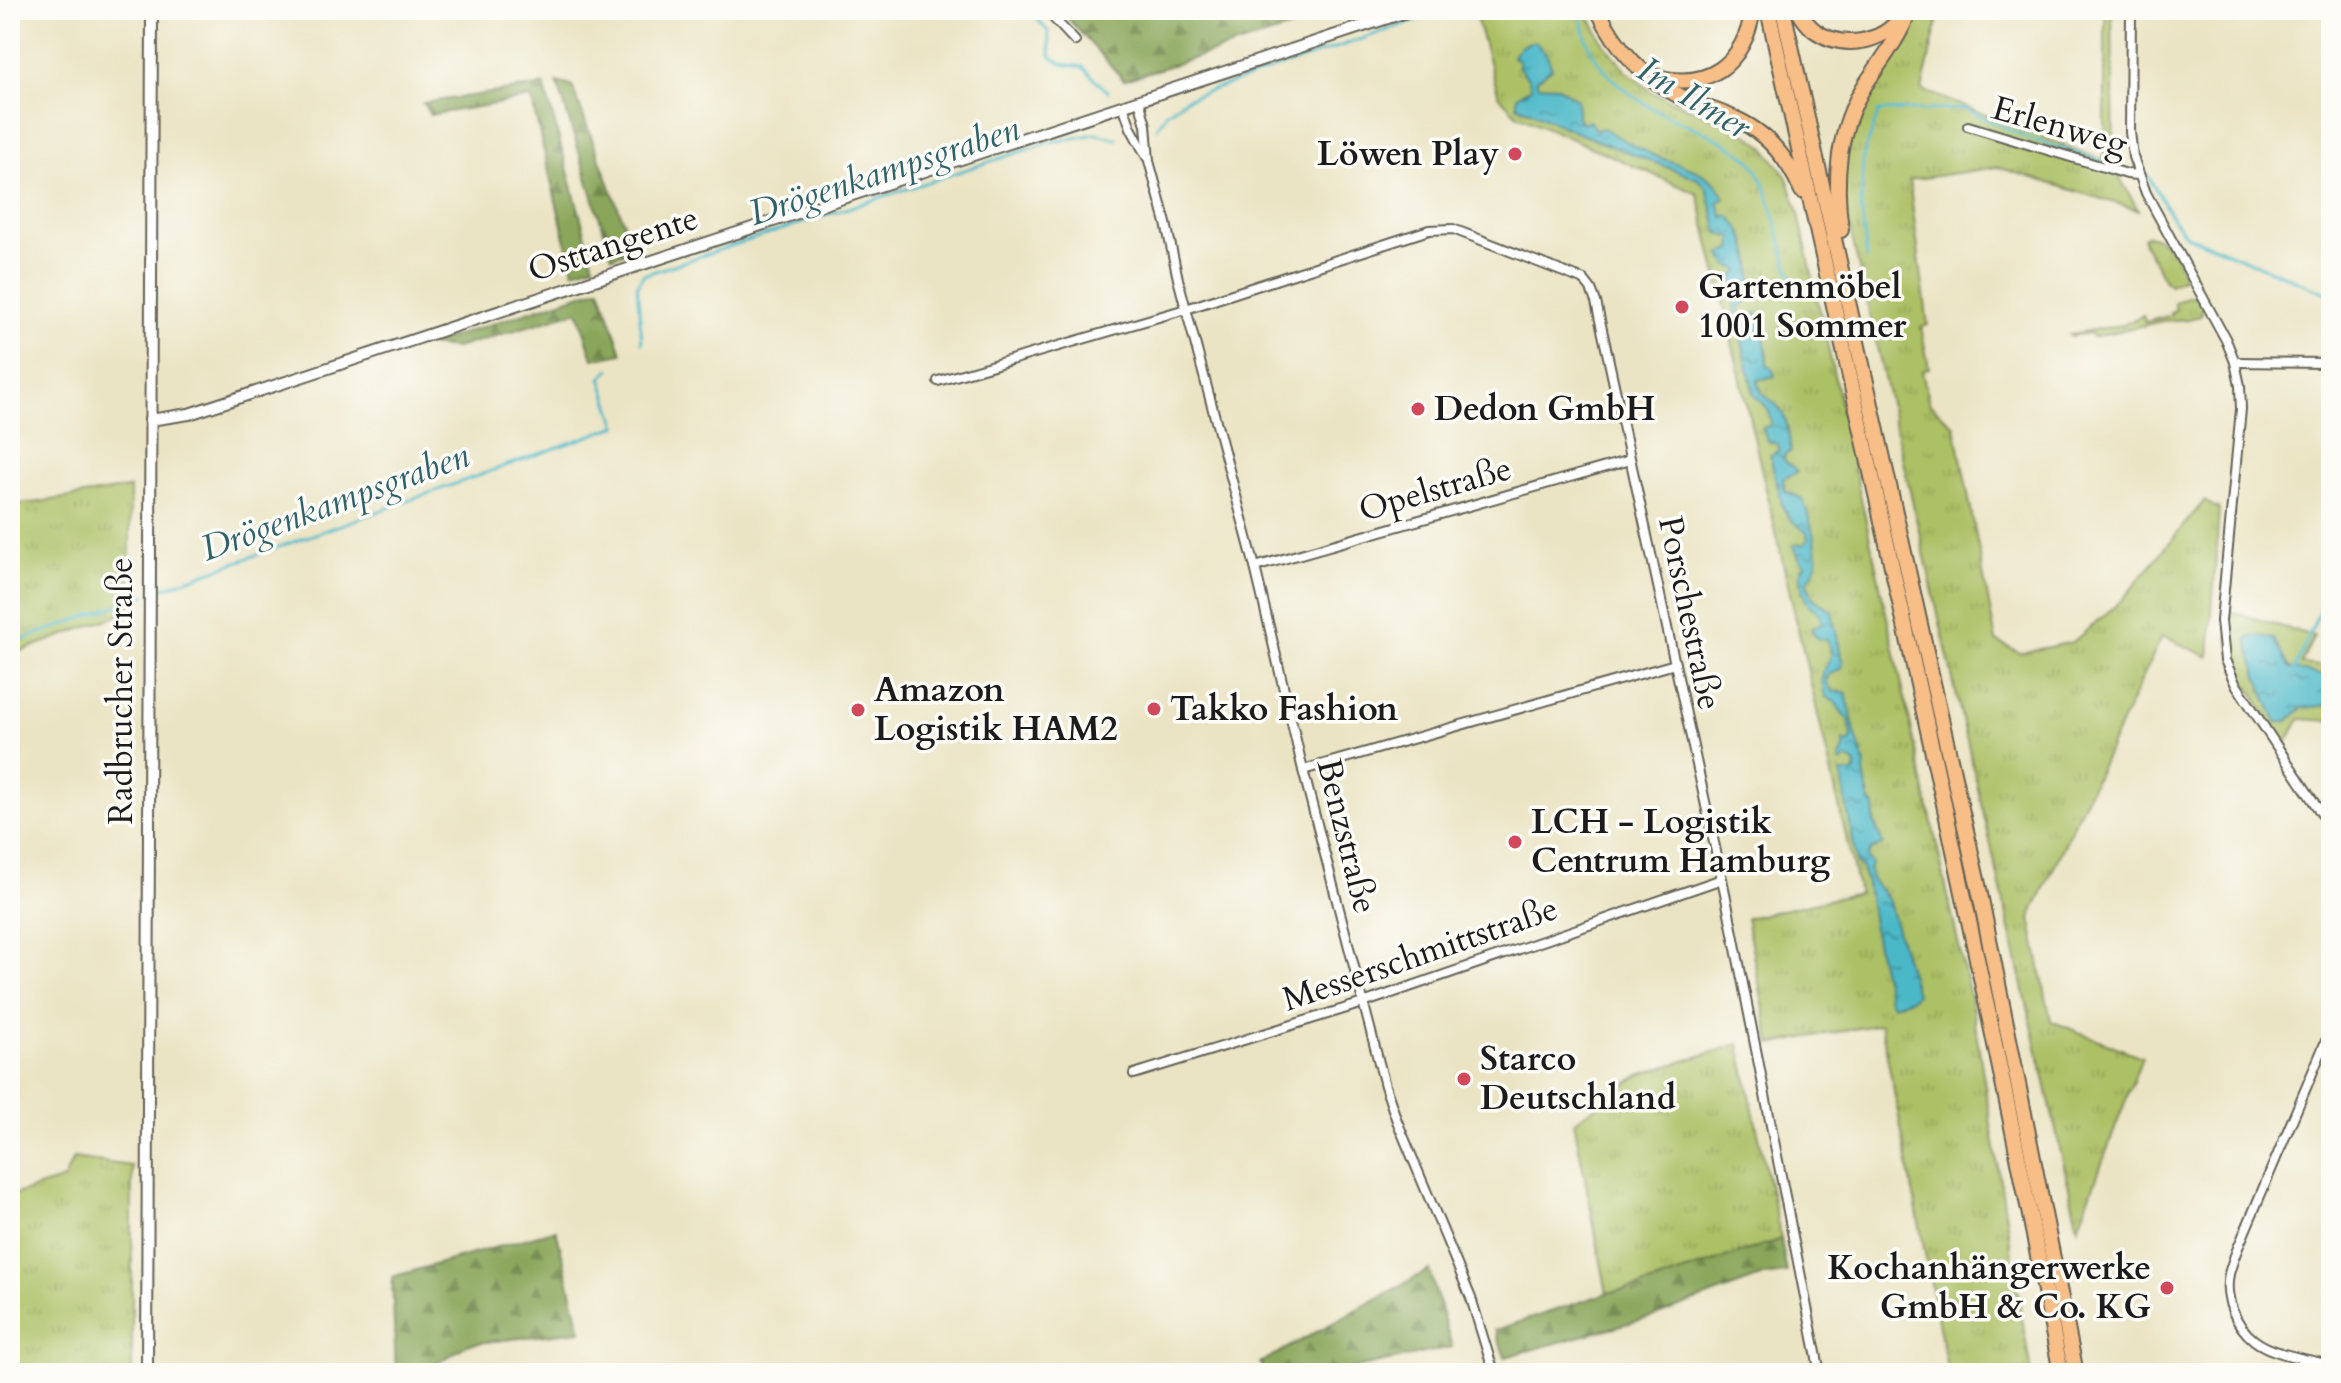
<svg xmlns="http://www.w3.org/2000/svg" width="2341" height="1383" font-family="Cardo,serif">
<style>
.grass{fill:url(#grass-tufts);stroke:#646e40;stroke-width:2}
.forest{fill:url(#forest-firs);stroke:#52613b;stroke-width:2}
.water{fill:url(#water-ripples);stroke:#346a72;stroke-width:2}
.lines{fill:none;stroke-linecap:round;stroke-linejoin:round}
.stream{stroke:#4cb8c8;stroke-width:3}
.minor-casing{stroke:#646257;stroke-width:12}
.tertiary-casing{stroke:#646257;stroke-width:14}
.motorway-casing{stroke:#646257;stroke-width:18}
.minor{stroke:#fff;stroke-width:8}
.tertiary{stroke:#fff;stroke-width:10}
.motorway{stroke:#f7be87;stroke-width:14}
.poi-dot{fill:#d1495b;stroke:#fdfcf7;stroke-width:3}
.labels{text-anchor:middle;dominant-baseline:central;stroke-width:7;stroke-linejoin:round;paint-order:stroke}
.street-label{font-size:34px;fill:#1c1c1c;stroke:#fdfcf7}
.poi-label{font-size:34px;font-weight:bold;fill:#1c1c1c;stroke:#fdfcf7;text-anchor:start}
.water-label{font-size:36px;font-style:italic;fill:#326269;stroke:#fdfcf7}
</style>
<defs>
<pattern id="grass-tufts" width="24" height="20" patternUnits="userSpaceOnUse" patternTransform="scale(2)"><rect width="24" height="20" fill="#acc065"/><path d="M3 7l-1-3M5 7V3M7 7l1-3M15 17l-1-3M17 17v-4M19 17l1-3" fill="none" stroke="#93a457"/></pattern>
<pattern id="forest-firs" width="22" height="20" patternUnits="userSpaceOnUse" patternTransform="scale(2)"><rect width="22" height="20" fill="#89a65a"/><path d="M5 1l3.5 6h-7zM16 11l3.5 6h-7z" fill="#6f864a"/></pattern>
<pattern id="water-ripples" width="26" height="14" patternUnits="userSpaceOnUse" patternTransform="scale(2)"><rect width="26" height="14" fill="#4cb8c8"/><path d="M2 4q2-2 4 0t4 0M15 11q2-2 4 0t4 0" fill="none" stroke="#3e95a2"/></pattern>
</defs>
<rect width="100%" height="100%" fill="#fdfcf7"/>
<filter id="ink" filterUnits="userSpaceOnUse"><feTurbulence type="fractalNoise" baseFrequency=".0125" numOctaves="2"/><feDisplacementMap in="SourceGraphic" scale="16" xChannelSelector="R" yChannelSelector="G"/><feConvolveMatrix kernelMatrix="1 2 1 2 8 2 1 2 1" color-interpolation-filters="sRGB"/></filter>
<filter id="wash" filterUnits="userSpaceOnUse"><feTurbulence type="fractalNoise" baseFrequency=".006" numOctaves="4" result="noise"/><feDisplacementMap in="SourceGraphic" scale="32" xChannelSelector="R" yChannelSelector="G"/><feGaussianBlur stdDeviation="1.8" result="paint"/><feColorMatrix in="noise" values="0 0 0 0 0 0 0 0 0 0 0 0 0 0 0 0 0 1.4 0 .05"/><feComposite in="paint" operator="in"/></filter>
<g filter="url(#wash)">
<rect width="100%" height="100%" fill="#ebe4c4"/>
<g class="grass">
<path d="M1474,10H1586L1601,39L1626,71L1653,93L1742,130L1765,148L1787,178L1798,210L1972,1006L2031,1373H1948L1881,1024L1771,1044L1746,918L1859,893L1698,194L1517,115L1499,96Z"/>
<path d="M1913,10H1940L1922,90L2101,160L2105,150V10H2112L2114,160L2120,178L2138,210L1997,167L1909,180L1928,325L1921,327L1929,368L1922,371L1929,403L1955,426L1996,641L2020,653L2073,642L2123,599L2204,501L2219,509L2209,657L2162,636L2030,918L2051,1021L2142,1057L2078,1227L1846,211L1842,176L1855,115Z"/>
<path d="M2146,235C2167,237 2180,258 2183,278L2170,285L2166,282L2144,244L2143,238Z"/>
<path d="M2189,296H2197L2203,307L2201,316L2188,319L2163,321L2093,337L2090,333L2072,336L2069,334L2123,325L2143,315L2145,322L2171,315L2170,312L2176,310L2174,303Z"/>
<path d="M130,488V611L10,655V504L32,503Z"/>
<path d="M2230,611L2314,636L2301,664L2331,667V721L2300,719L2285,746L2236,666L2228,638Z"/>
<path d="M1739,1044L1781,1239L1640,1287L1607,1293L1574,1122L1639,1075Z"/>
<path d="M73,1158L132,1166V1373H10V1196L64,1179Z"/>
</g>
<g class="forest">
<path d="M1060,10H1348L1124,80Z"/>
<path d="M557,82L572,86L634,249L612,257Z"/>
<path d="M544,85L594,265L573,271L531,98L430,115L423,103Z"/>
<path d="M600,288L622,353L593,359L578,311L456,348L428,345Z"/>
<path d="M556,1230L581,1331L469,1344L421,1373H396L392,1277Z"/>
<path d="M1781,1239L1787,1273L1763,1276L1655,1316L1505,1357L1495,1330L1607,1293L1640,1287Z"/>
<path d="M1429,1270L1452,1347L1333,1373H1265L1260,1363Z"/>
</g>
<g class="water">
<path d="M1535,41L1547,55L1552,68L1536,80L1539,85L1556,86L1577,99V117L1582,123L1589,121L1596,130L1604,128C1620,139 1636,147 1653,155C1677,165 1717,171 1725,199L1718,202L1723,217L1728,215C1747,231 1752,258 1752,281C1752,288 1755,295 1750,300C1748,303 1742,306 1739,307L1741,315L1749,316L1757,313C1763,331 1768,347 1767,366L1772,367L1775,376L1758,380C1760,400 1774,397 1782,412C1787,419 1791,444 1790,452L1785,454L1784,459L1787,463L1793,466L1797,472L1783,479L1785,491L1803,499C1808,514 1821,552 1816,566C1814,573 1809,578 1807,584L1813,598L1832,611L1843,665L1838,671L1828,675L1827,684L1833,692H1846L1855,732L1865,764L1864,771L1870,803L1875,805L1874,822L1883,844L1870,851L1867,858L1872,863L1869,870L1871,879L1888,899L1916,994L1911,999L1893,1005L1889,1000L1875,937L1867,884L1861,866L1857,865L1841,773H1854L1856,767L1854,762L1846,759L1841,763L1839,759L1844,750L1843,741L1850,743L1852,735L1848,719L1844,716L1835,702L1825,696C1818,668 1824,676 1832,653L1827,640L1817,638L1812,630L1813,627L1822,623C1817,604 1814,613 1807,602C1801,592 1800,578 1801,568L1804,567L1805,564L1801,561L1793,545L1804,544L1808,540L1807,533L1791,520L1783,508L1770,456L1779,450L1778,444L1767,441L1763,428L1771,425C1770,406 1766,407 1754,395L1734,306L1740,288L1731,281V279L1739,272L1738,269L1727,265L1720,254L1732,250L1733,238L1718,233L1707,188L1698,179L1575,132L1517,105V96L1531,88C1531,79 1523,73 1518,66L1519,60L1513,57C1516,48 1526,43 1535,41Z"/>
<path d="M2258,635L2274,639L2290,668L2326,676L2331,680V705L2302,708L2288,721L2277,723C2264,695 2254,669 2247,639Z"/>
</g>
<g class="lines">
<g class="stream">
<path d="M1029,10L1048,31L1051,57L1063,64L1083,67L1108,92"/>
<path d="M1579,10C1583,20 1583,30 1587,40C1603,84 1652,111 1693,127C1707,133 1741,150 1751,161C1770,184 1780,241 1789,271L1793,277"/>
<path d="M1157,128L1167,113L1186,99L1446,10"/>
<path d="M2148,176L2173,219L2186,235L2331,295"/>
<path d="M1867,259L1861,206L1863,158L1879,111L1965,109L2027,138L2108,163"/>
<path d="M642,343L637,286L643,275L1047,143L1096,134L1117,139"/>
<path d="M153,592L617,426L601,378L610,370"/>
<path d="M10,644L146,595"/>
<path d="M2295,669L2331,583"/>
</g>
</g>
</g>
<g filter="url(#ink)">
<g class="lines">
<defs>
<g id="minor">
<path d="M1046,10L1075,41"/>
<path d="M2131,10L2130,132L2133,157L2146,193L2226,340L2235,362L2240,386L2241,409L2221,621L2225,660L2235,683L2331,828"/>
<path d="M1139,100L1146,125L1149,161L1166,223L1178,279L1255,567L1303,770L1385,1086L1397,1121L1471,1298L1494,1373"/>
<path d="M1123,105L1131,128L1147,157"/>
<path d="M1968,126L2127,174L2138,175"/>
<path d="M2235,362L2331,363"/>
<path d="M938,381L1186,309L1429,230L1453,229L1584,280L1591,289L1596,302L1725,893L1820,1373"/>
<path d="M1255,567L1630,460"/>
<path d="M1303,770L1675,664"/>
<path d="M2331,1029L2237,1250C2234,1258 2231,1266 2229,1274C2224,1298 2235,1325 2254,1340C2271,1354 2310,1360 2331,1365"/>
<path d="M1134,1074L1363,1003L1722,879"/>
</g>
<g id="tertiary">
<path d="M150,420L189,414L1412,10"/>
<path d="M147,1373L152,10"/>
</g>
<g id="motorway">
<path d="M1598,10C1616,48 1643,78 1681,97C1699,106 1719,111 1738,120C1768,134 1789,161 1802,191"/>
<path d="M1768,10C1869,464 1973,917 2061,1373"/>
<path d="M1783,10L1979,889L2076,1373"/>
<path d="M1798,10C1802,17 1808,25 1814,30C1841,50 1882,44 1901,17"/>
<path d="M1653,76C1708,92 1744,64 1753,10"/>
<path d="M1841,230C1834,179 1837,130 1865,85C1881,61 1899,38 1910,10"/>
</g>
</defs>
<use href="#minor" class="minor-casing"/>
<use href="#tertiary" class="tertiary-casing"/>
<use href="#motorway" class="motorway-casing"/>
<use href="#minor" class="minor"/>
<use href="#tertiary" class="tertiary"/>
<use href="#motorway" class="motorway"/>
</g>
</g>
<g class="poi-dot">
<circle cx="1515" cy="154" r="8"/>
<circle cx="1682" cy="307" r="8"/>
<circle cx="1418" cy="409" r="8"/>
<circle cx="1154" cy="709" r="8"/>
<circle cx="858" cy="710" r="8"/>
<circle cx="1515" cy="842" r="8"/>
<circle cx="1464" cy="1079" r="8"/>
<circle cx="2167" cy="1288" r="8"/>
</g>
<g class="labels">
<g class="street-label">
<text transform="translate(2060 126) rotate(16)">Erlenweg</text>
<text transform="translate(613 244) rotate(-18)">Osttangente</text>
<text transform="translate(1435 489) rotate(-16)">Opelstraße</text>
<text transform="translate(1690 613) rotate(78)">Porschestraße</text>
<text transform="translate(121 691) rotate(-90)">Radbrucher Straße</text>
<text transform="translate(1347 836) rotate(76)">Benzstraße</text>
<text transform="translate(1420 954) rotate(-19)">Messerschmittstraße</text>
</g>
<g class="poi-label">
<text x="1499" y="154" text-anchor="end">Löwen Play</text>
<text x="1698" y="287">Gartenmöbel<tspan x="1698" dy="39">1001 Sommer</tspan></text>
<text x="1434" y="409">Dedon GmbH</text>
<text x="874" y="690">Amazon<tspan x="874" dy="39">Logistik HAM2</tspan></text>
<text x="1170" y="709">Takko Fashion</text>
<text x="1531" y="822">LCH - Logistik<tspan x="1531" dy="39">Centrum Hamburg</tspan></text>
<text x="1480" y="1059">Starco<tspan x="1480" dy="39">Deutschland</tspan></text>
<text x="2151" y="1268" text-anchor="end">Kochanhängerwerke<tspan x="2151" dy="39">GmbH &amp; Co. KG</tspan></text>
</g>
<g class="water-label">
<text transform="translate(1694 98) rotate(31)">Im Ilmer</text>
<text transform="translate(884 171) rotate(-18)">Drögenkampsgraben</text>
<text transform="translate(335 502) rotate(-20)">Drögenkampsgraben</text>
</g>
</g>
<rect width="2341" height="1383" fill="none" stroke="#fdfcf7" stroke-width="40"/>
</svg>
